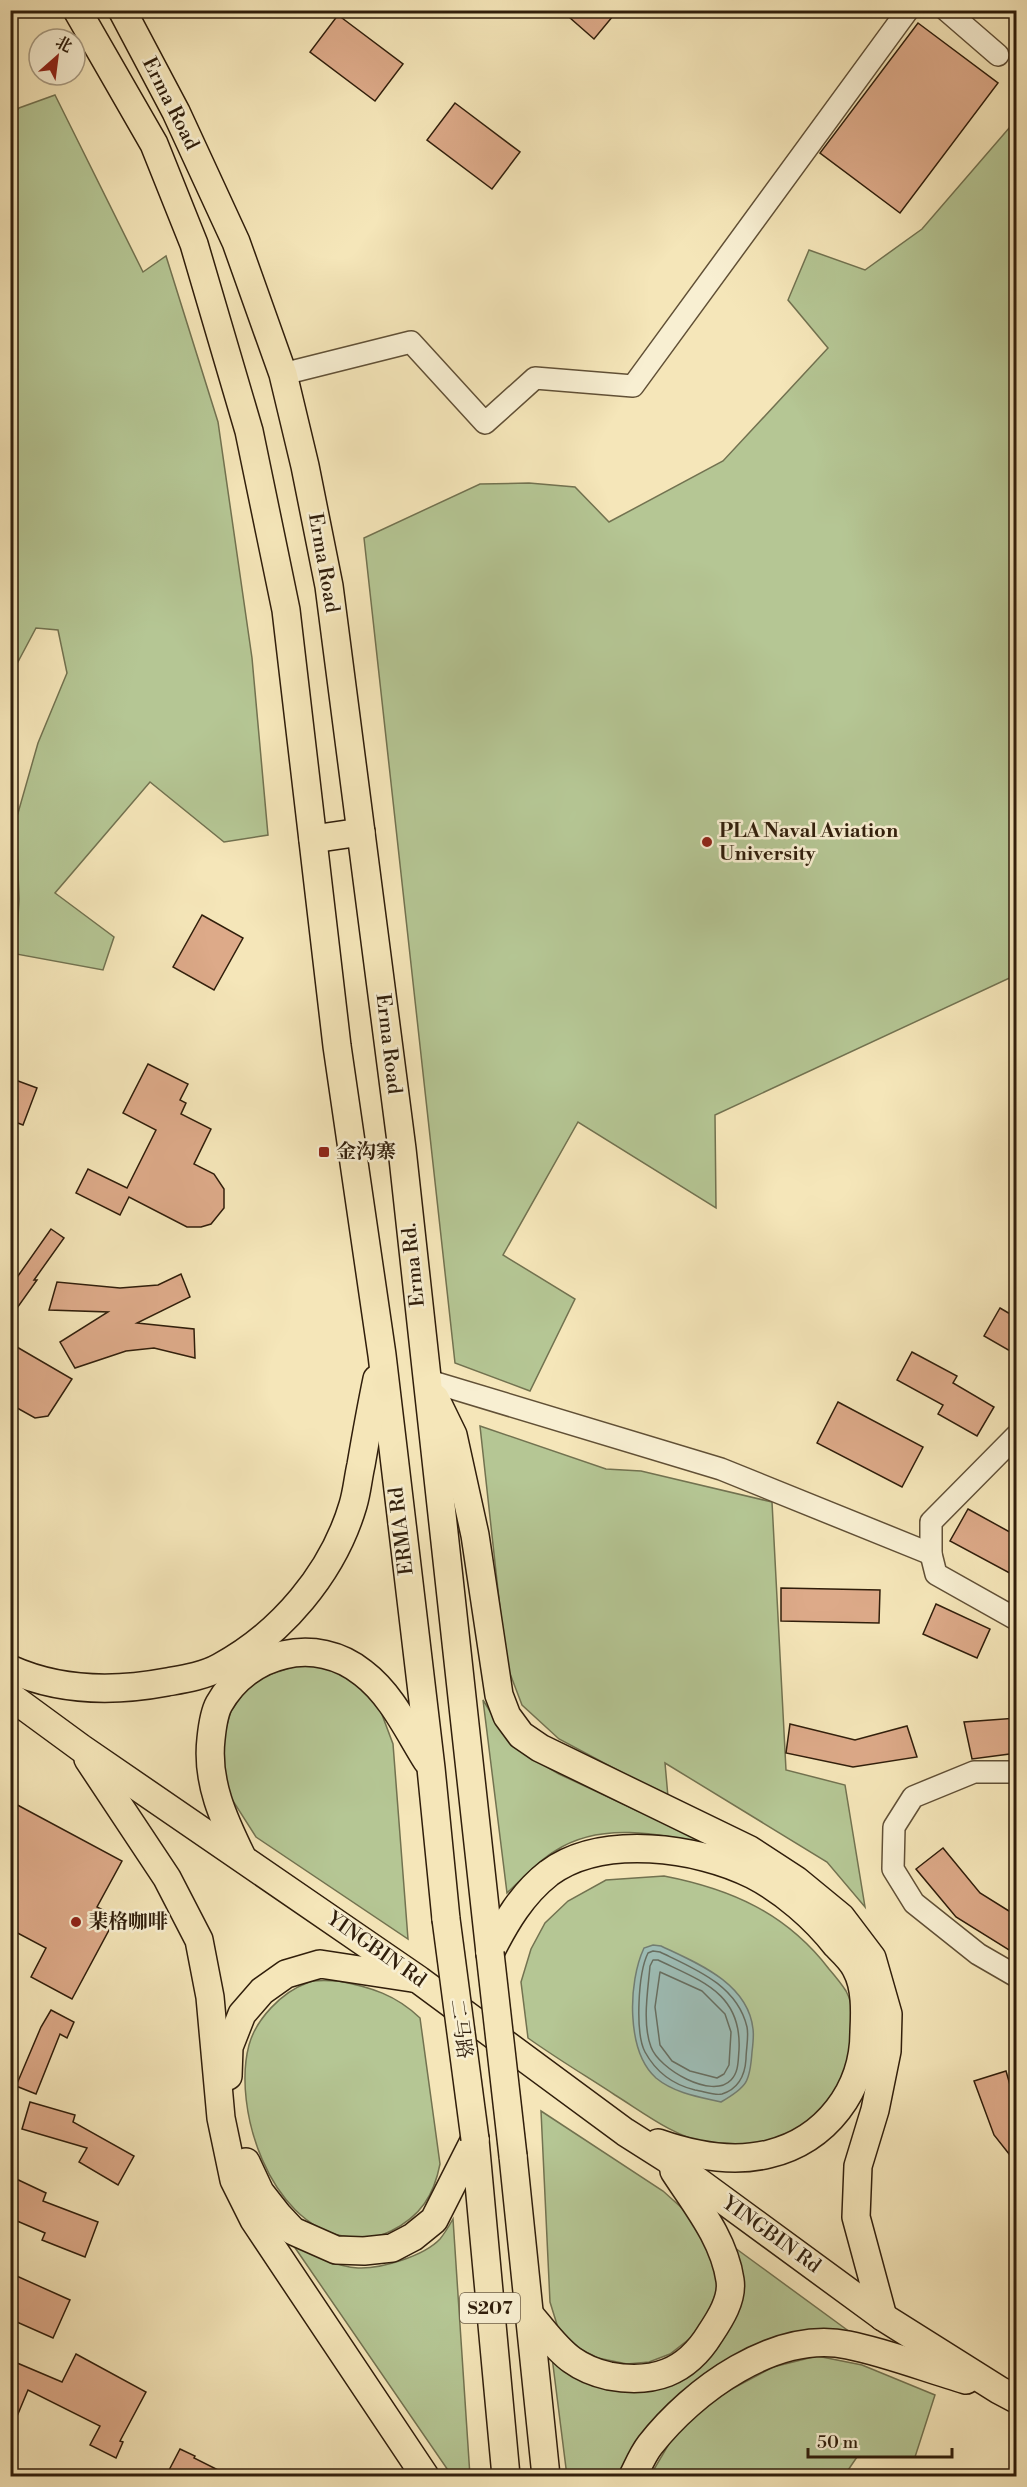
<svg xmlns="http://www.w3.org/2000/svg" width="1027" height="2487" font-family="'Libre Bodoni','Noto Serif SC',serif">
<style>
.green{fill:#b5c694;stroke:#727250;stroke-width:1.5}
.water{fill:#9ebeb7;stroke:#727e72;stroke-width:1.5}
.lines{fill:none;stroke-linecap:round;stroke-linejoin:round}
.shore{stroke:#676e61;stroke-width:1.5}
.building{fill:#ddaa89;stroke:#301e0b;stroke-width:1.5}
.minor-casing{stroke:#615036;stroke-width:24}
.major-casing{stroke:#301e0b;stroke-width:30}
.minor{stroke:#f8efd2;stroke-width:21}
.major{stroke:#f5e6b9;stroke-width:27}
.major-bridge-casing{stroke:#301e0b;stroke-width:30;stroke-linecap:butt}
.major-bridge{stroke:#f5e6b9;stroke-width:27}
.poi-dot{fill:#8f2418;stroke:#f8efd2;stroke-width:2}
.labels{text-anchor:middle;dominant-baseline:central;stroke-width:5;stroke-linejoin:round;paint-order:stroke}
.shield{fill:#f8efd2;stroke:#6c5d47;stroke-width:1.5}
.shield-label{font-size:18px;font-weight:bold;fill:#301e0b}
.street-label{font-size:20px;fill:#301e0b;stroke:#f8efd2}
.poi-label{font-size:20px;font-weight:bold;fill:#301e0b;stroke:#f8efd2;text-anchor:start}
</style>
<rect width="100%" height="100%" fill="#f5e6b9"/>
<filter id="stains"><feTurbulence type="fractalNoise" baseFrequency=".00333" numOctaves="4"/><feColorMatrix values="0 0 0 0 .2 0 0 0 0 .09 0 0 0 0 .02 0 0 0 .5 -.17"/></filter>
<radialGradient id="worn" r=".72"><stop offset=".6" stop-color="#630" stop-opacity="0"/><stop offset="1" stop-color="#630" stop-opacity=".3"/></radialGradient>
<g class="green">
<path d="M55,95L143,272L166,256L218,422L252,658L268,835L224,842L150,782L55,893L114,937L103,970L16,954L19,899L16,820L38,743L67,673L58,630L36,628L11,675L10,119L19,108Z"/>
<path d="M1016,120V975L715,1115L716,1208L578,1122L503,1255L575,1299L530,1391L455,1363L364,538L480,484L529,483L575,487L609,522L723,461L828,348L788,300L809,250L865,270L922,229Z"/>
<path d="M480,1426L606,1469L641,1471L772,1502L786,1770L845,1785L865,1907L827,1862L665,1763L668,1797L559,1739L522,1705L506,1663Z"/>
<path d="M314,1663L341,1672L361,1684L378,1704L393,1744L408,1939L256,1837L226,1790L220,1766L224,1735L231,1711L245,1691L265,1676L293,1667Z"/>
<path d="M483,1700L498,1724L533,1759L559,1774L638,1811L725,1848C671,1837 605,1818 555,1851C537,1862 522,1879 507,1893Z"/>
<path d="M664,1876C731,1889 786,1913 829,1969C835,1976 841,1983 846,1991C855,2007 855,2035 852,2053C837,2122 776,2155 707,2143C673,2136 644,2113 615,2095C586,2076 556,2058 528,2038L521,1982L531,1949L545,1923L568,1901L606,1880Z"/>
<path d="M338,1981C371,1987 396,1995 420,2018L440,2164C434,2195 421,2216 391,2231C375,2239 360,2239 343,2236C270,2223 232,2109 249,2045C256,2019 282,1992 307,1983C315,1979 329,1981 338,1981Z"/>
<path d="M541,2111L663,2191L693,2218L719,2273L716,2293L707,2315L693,2336L670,2354L649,2362L627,2364L598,2358L576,2347L559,2331L550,2302Z"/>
<path d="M453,2219L470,2476H452L289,2239C310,2251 333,2267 358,2268C381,2269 424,2256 440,2239C445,2233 449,2226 453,2219Z"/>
<path d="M731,2245L865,2343L806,2339L632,2453L616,2476H567L552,2357L574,2374L701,2363L719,2346L730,2324Z"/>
<path d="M817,2356L862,2365L935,2395L915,2457H857L844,2476H650L673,2437L711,2400L773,2367Z"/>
</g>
<path class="water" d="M653,1945L661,1946C697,1963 748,1983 753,2029C754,2036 753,2044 752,2052C750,2082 747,2087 721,2102C699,2097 674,2093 656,2078C626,2051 628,1982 644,1948Z"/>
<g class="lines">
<g class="shore">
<path d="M653,1951L660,1952C695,1969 737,1985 747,2027C749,2037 746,2049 746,2059C745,2075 738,2089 722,2094C715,2096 703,2091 695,2090C674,2085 656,2072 645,2052C635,2033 638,1973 648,1953Z"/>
<path d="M653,1960H658C701,1981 742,1993 739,2050C738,2060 739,2072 731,2080C712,2100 659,2069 651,2047C642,2023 648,1990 650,1966Z"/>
<path d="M660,1972L702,1991L725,2014L731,2032L729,2065L724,2074L717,2078L690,2071L672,2061L660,2045L655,2007Z"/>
</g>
</g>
<g class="building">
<path d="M561,10H618L594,39Z"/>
<path d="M338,15L403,64L375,101L310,52Z"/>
<path d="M918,23L998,83L900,213L820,153Z"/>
<path d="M455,103L520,152L492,189L427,140Z"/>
<path d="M202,915L243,938L214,990L173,967Z"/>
<path d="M148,1064L188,1084L180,1100L186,1103L181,1114L211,1129L194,1164L214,1174L224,1189V1208L211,1224L201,1227H187L129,1197L120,1215L76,1193L88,1169L127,1188L156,1130L123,1113Z"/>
<path d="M10,1078L37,1088L23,1125L10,1120Z"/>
<path d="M51,1229L64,1238L34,1280H37L10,1318V1271L18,1276Z"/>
<path d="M181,1274L190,1297L137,1323L194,1329L195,1358L154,1348L126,1351L75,1368L60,1342L108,1312L49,1310L57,1282L120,1288L158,1285Z"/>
<path d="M1000,1308L1017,1318V1355L984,1336Z"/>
<path d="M10,1343L72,1379L48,1416L35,1418L10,1404Z"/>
<path d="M912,1352L957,1376L953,1383L994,1407L977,1436L938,1414L943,1405L897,1380Z"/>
<path d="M838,1402L923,1447L902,1487L817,1443Z"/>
<path d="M968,1509L1017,1536V1577L950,1541Z"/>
<path d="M781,1588L880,1590L879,1623L781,1621Z"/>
<path d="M936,1604L990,1629L977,1658L923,1634Z"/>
<path d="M1017,1718V1753L972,1759L964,1722Z"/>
<path d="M790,1724L855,1740L907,1726L917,1757L853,1767L786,1753Z"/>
<path d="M10,1801L122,1861L97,1907L116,1917L72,1999L31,1977L46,1948L10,1929Z"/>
<path d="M943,1848L980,1893L1017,1916V1955L956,1917L916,1869Z"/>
<path d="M51,2010L74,2022L67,2038L60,2034L36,2094L16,2086L41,2027Z"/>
<path d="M1006,2071L1017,2109V2164L994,2135L974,2081Z"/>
<path d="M30,2102L75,2115L73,2122L134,2156L118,2185L79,2162L87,2148L22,2129Z"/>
<path d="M10,2176L46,2193L43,2201L98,2222L85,2257L42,2240L45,2233L10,2218Z"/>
<path d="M10,2273L70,2300L53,2338L10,2319Z"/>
<path d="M76,2354L146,2392L120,2441L123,2442L116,2458L90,2445L100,2426L28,2390L10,2433V2360L62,2382Z"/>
<path d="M180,2449L195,2456L194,2458L230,2476H166Z"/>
</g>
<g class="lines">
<defs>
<g id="minor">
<path d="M946,10L998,55"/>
<path d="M283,374L411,342L485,423L535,378L633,386L908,10"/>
<path d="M426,1380L721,1469L931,1554"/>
<path d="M1016,1436L931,1522V1554L936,1574L1016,1619"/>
<path d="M1016,1772H974L913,1797L894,1827L893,1869L914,1903L978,1954L1016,1976"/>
</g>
<g id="major">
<path d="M77,10L154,144L194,244L249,431L286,610L337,1046L382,1355L431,1768L446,1919"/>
<path d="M122,10L176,112L236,242L283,374L305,466L329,586L402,1149L490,1953"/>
<path d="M313,839L361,832"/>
<path d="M435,1398L453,1435L475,1535L499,1695L507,1716L521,1735L540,1748L750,1850L796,1880L841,1917L872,1958L888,2014L887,2051L875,2110L858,2166L856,2217L883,2317"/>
<path d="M10,1669C61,1692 114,1692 167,1682C184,1679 204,1676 220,1667C281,1634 333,1573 353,1505C357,1492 358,1478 361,1465C366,1436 371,1408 377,1379"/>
<path d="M10,1696L81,1748L419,1980L625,2132L666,2158L883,2317L999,2390L1016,2399"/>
<path d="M88,1759L167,1878L199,1940L210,1997L221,2118L234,2180L254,2220L425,2476"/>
<path d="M242,1857C224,1820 206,1782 211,1739C212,1729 214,1713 219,1704C248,1652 316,1635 363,1673C392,1695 408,1731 427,1761"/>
<path d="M490,1953C505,1923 522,1894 549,1873C602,1834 698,1847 753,1875C784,1891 815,1918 836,1945C843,1952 852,1960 856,1969C866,1987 865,2012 864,2032C864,2090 826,2140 769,2154C732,2163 692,2155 658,2143"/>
<path d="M228,2076L229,2047L242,2014L262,1991L286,1974L320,1964L412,1978"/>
<path d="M475,2140L506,2476"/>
<path d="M513,2156L546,2476"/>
<path d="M246,2162L260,2192L278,2215L293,2231L336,2250L364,2251L392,2248L413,2237L434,2220L475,2139"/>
<path d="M528,2313C542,2328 555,2348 572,2360C583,2368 596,2373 609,2376C653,2384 686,2373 710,2334C720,2319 733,2299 730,2280C724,2239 696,2205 674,2171"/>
<path d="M633,2476C638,2466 643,2454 650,2445C693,2390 775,2330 848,2345C888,2353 928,2369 966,2380"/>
</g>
</defs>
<use href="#minor" class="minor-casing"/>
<use href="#major" class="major-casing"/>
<use href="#minor" class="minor"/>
<use href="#major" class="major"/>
<defs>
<g id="major-bridge">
<path d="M446,1919L475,2139"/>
<path d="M490,1953L513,2156"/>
</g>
</defs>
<use href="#major-bridge" class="major-bridge-casing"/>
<use href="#major-bridge" class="major-bridge"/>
</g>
<g class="poi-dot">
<circle cx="707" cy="842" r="6"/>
<rect x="318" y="1146" width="12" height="12" rx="3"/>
<circle cx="76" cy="1922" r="6"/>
</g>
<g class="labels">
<rect class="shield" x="460" y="2293" width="60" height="30" rx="4.5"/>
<g class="shield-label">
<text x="490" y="2308">S207</text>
</g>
<g class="street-label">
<text transform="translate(170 104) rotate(63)">Erma Road</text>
<text transform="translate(323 563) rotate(80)">Erma Road</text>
<text transform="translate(388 1044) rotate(83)">Erma Road</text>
<text transform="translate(414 1265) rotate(-96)">Erma Rd.</text>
<text transform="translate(402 1531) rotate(-97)">ERMA Rd</text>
<text transform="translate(376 1950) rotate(35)">YINGBIN Rd</text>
<text transform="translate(460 2029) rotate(82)">二马路</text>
<text transform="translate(771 2235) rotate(36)">YINGBIN Rd</text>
</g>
<g class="poi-label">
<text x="719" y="831">PLA Naval Aviation<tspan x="719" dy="23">University</tspan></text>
<text x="336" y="1152">金沟寨</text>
<text x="88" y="1922">棐格咖啡</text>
</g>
</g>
<rect width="1027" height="2487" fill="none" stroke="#f5e6b9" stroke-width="36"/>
<rect x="12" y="12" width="1003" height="2463" fill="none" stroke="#301e0b" stroke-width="3"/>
<rect x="18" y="18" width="991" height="2451" fill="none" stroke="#301e0b" stroke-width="1.5"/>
<g transform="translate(57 57) rotate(28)"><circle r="28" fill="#f8efd2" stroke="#a89b82" stroke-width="1.5"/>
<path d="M0-4.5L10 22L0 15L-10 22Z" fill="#8f2418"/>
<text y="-9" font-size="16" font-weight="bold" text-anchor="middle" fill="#301e0b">北</text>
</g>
<path d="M808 2448v9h144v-9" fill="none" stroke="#301e0b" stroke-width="3"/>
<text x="817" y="2448" font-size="18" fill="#301e0b" stroke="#f8efd2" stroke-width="4.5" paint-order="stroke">50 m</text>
<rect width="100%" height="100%" filter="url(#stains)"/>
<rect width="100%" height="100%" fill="url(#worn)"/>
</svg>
